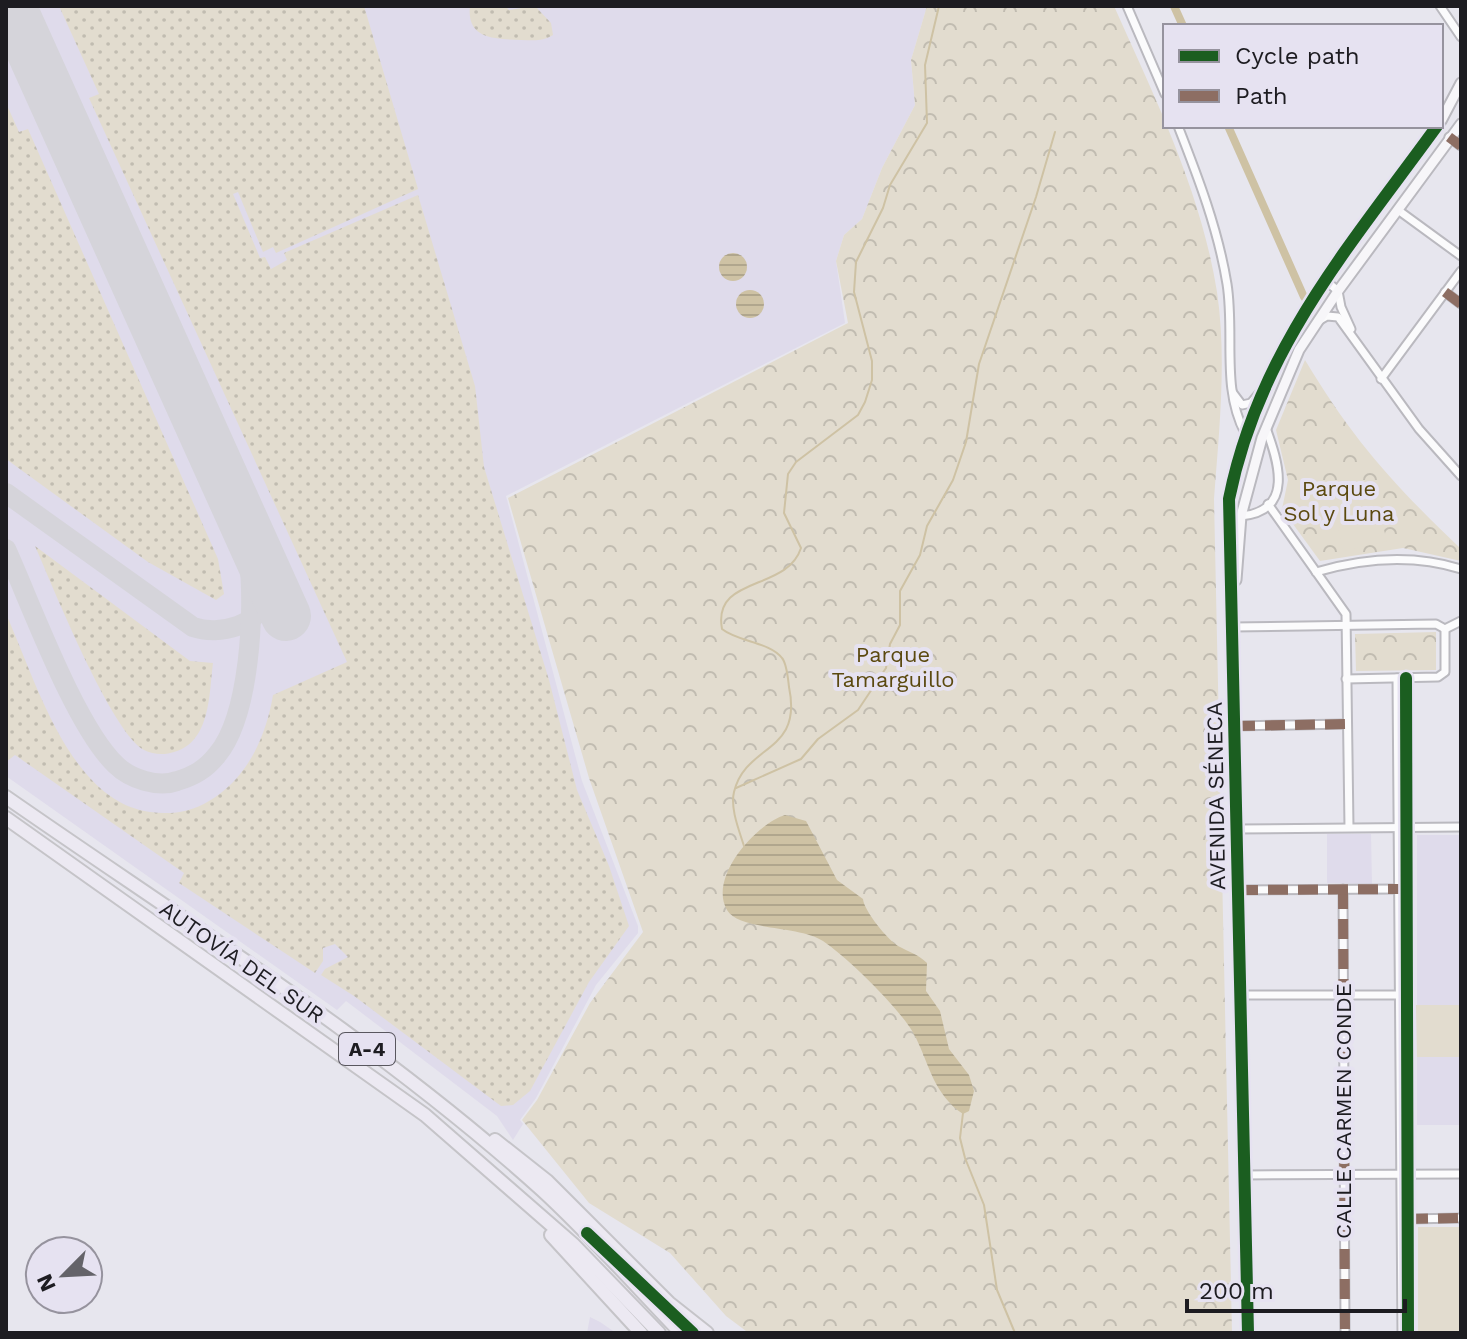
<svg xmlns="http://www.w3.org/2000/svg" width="1467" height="1339" font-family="'Work Sans',sans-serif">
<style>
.built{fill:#dfdbeb}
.grass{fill:url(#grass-dots)}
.park{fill:url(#park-crowns)}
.pitch{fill:#e2dccf}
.water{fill:url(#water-rules)}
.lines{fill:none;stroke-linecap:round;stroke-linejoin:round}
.stream{stroke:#cec2a4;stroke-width:2}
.canal{stroke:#cec2a4;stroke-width:8}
.taxiway{stroke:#d5d4da;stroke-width:20}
.runway{stroke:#d5d4da;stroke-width:50}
.street-casing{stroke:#bab9bf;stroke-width:11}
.secondary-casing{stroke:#bab9bf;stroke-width:13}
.highway-casing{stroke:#c5c4c8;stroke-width:16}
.street{stroke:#fbfbfc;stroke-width:7}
.secondary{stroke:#f7f6f9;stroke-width:9}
.highway{stroke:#ece9f2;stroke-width:12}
.quiet{stroke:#8d6e63;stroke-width:10;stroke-dasharray:20 10;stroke-linecap:butt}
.cycleway-casing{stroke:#e6e2f1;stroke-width:17}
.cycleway{stroke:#1b5e20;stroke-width:12}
.labels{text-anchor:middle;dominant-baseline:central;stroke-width:8;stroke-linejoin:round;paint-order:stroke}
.shield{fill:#e6e2f1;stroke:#59575f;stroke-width:2}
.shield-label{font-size:20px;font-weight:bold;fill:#1d1c21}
.park-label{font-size:22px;fill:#5b490f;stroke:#e6e2f1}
.street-label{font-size:22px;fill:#1d1c21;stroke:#e6e2f1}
</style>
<defs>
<pattern id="grass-dots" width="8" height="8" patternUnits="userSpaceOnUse" patternTransform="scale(2)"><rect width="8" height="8" fill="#e2dccf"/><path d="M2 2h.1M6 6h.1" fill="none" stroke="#c1bcb1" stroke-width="1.8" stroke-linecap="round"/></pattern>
<pattern id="park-crowns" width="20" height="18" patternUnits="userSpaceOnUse" patternTransform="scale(2)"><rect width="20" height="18" fill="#e2dccf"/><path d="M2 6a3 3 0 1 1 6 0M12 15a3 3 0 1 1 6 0" fill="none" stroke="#c1bcb1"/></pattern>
<pattern id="water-rules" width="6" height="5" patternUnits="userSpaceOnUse" patternTransform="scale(2)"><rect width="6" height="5" fill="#cec2a4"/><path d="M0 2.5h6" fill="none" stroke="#b0a68d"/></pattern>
</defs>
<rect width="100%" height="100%" fill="#e7e6ee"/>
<g class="built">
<path d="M6,6H927L911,60L915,105L882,168L862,219L844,235L836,261L845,323L506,496L582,781L638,926V933L596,985L536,1098L520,1120L523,1124L513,1140L497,1116L346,1001L337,1010L6,776Z"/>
<path d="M1327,834H1371L1372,884L1327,883Z"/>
<rect x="1417" y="835" width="44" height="290"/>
<path d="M590,1317L600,1322L616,1333H587Z"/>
</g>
<g class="grass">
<path d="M59,6H364L418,189L276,253L273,247L263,252L238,192L233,194L260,258L265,257L271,269L287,260L284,253L418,195L475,386L484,467L549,680L577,790L609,866L629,926L589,982L530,1091L513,1105L501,1106L354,996L321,975L325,969L348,957L335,944L323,948V961L315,973L179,883L184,873L15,755L6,762V614C36,680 69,801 150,812C171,815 191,812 209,801C247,779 266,737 273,695L347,662L89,98L99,94Z"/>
<path d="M470,6H505L509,10L535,6L551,23L553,35C542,42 533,40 521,40C496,39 466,40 470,6Z"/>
<path d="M6,103L19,132L28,129L218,559L224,594L216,600L148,562L6,459Z"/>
<path d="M35,546L190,661L213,663C209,693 211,742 174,752C166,755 153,755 144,750C111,732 53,587 35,546Z"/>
</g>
<g class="park">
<path d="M927,6H1114C1155,98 1201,191 1217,292C1227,358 1219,433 1214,499L1232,1333L746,1331L726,1316L670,1253L589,1203L522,1120L537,1100L590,1003L643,932L589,778L508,498L848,323L836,261L844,235L862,219L882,168L915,105L911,60Z"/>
<path d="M1305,360C1353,440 1394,485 1461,549V561L1403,548L1320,561L1282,509L1288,480L1276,430Z"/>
<path d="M1436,632V670L1356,671L1355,634Z"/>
</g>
<g class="pitch">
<path d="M1381,519L1387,541L1343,551L1338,528Z"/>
<path d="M1416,1005H1461V1057H1417Z"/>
<rect x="1418" y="1227" width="43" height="106"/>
</g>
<g class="water">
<circle cx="733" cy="267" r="14"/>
<circle cx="750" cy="304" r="14"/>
<path d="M785,815L806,821L837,880L863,899C864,911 888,940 898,946C909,952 918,954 927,963L926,991L940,1011L949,1049L969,1075L974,1091L969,1111L963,1114C934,1094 930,1067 916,1038C904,1012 847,957 823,941C799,925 739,931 727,910C708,877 756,824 785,815Z"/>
</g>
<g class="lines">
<g class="stream">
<path d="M736,788L801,759L818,739L858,710L886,668L890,644L900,625V591L920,555L927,526L953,480L966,442L979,364L1036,197L1055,132"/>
<path d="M744,846C739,830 730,808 734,792C746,743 803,754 789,687C788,679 787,664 782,658C770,642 738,642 722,629C712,575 787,592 801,548L784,513L788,474L796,462L858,415L865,402L872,380V361L854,292L856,262L883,208L890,185L927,123L925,65L939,6"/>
<path d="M963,1113L960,1138L965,1158L984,1205L997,1290L1015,1333"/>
</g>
<g class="canal">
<path d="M1174,6L1183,26"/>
<path d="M1228,126L1304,297"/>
</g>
<g class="taxiway">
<path d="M6,493L193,627C219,636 261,626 268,594C272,579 259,559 254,545"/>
<path d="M6,549C31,604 75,726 116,765C130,779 158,788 177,781C194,776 206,769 217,755C250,716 255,610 249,560C246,541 239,521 234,502"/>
</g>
<path class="runway" d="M11,6L286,616"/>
<defs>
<g id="street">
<path d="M1127,6L1165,94"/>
<path d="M1440,6L1461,37"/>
<path d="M1178,126C1198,177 1218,229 1227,284C1235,334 1221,388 1245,433"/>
<path d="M1449,137L1461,146"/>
<path d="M1398,210L1461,256"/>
<path d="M1325,280L1338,291L1341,307L1351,329"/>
<path d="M1445,292L1461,304"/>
<path d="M1320,320L1327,316L1338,317L1419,429L1461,476"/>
<path d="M1381,379L1461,271"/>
<path d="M1233,393L1242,405L1251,403L1261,391"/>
<path d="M1268,504L1346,614L1349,827"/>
<path d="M1241,516C1295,511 1278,461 1266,428"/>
<path d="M1316,572C1364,558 1413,554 1461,569"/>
<path d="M1233,627L1436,624L1445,629"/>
<path d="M1445,629L1461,621"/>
<path d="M1397,678L1402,1333"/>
<path d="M1406,678L1408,1333"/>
<path d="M1346,679L1438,677L1445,672V629"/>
<path d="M1235,726L1347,724"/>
<path d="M1237,829L1461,827"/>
<path d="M1343,889L1345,1333"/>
<path d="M1238,890L1401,889"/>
<path d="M1240,995H1405"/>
<path d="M1242,1175L1461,1174"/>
<path d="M1408,1219L1461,1218"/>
<path d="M662,1304L693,1333"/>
</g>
<g id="secondary">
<path d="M1441,121L1461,83"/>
<path d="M1236,580L1241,516L1262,438L1299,350L1338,291L1461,124"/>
<path d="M1248,1333L1229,499C1259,349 1350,246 1437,126"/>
</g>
<g id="highway">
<path d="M6,797C187,923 378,1042 542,1190C591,1235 635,1285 681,1333"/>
<path d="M6,818L425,1115L573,1244L659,1333"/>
<path d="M495,1140L547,1181L669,1303L707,1333"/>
<path d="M551,1235L641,1333"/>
</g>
</defs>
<use href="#street" class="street-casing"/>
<use href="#secondary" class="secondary-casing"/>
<use href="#highway" class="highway-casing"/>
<use href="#street" class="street"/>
<use href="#secondary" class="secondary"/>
<use href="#highway" class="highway"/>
<g class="quiet">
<path d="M1449,137L1461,146"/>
<path d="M1445,292L1461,304"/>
<path d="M1235,726L1347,724"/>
<path d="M1343,889L1345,1333"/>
<path d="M1238,890L1401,889"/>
<path d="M1408,1219L1461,1218"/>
</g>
<defs>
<g id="cycleway">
<path d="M1406,678L1408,1333"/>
<path d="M587,1233L693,1333"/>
<path d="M1248,1333L1229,499C1259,349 1350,246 1437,126"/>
</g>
</defs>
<use href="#cycleway" class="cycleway-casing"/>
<use href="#cycleway" class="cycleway"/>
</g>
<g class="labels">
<rect class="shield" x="339" y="1033" width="56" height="32" rx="6"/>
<g class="shield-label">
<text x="367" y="1049">A-4</text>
</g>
<g class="park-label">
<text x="1339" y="488">Parque<tspan x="1339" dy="25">Sol y Luna</tspan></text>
<text x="893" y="654">Parque<tspan x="893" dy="25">Tamarguillo</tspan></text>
</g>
<g class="street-label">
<text transform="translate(1216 796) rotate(-91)">AVENIDA SÉNECA</text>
<text transform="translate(242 962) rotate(35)">AUTOVÍA DEL SUR</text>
<text transform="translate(1343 1111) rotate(-90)">CALLE CARMEN CONDE</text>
</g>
</g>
<rect width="1467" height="1339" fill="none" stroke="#1d1c21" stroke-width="16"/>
<rect x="1163" y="24" width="280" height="104" fill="#e6e2f1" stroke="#96939e" stroke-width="2"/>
<rect x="1179" y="50" width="40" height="12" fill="#1b5e20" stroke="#96939e" stroke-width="2"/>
<text x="1235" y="64" font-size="24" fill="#1d1c21">Cycle path</text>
<rect x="1179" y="90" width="40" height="12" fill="#8d6e63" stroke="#96939e" stroke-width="2"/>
<text x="1235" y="104" font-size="24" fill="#1d1c21">Path</text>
<g transform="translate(64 1275) rotate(246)"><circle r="38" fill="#e6e2f1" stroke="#96939e" stroke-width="2"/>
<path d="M0-6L14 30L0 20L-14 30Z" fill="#646369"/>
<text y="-12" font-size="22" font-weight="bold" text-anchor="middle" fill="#1d1c21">N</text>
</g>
<path d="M1187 1299v12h218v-12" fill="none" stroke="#1d1c21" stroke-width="4"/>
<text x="1199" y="1299" font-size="24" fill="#1d1c21" stroke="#e6e2f1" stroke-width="6" paint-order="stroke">200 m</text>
</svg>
